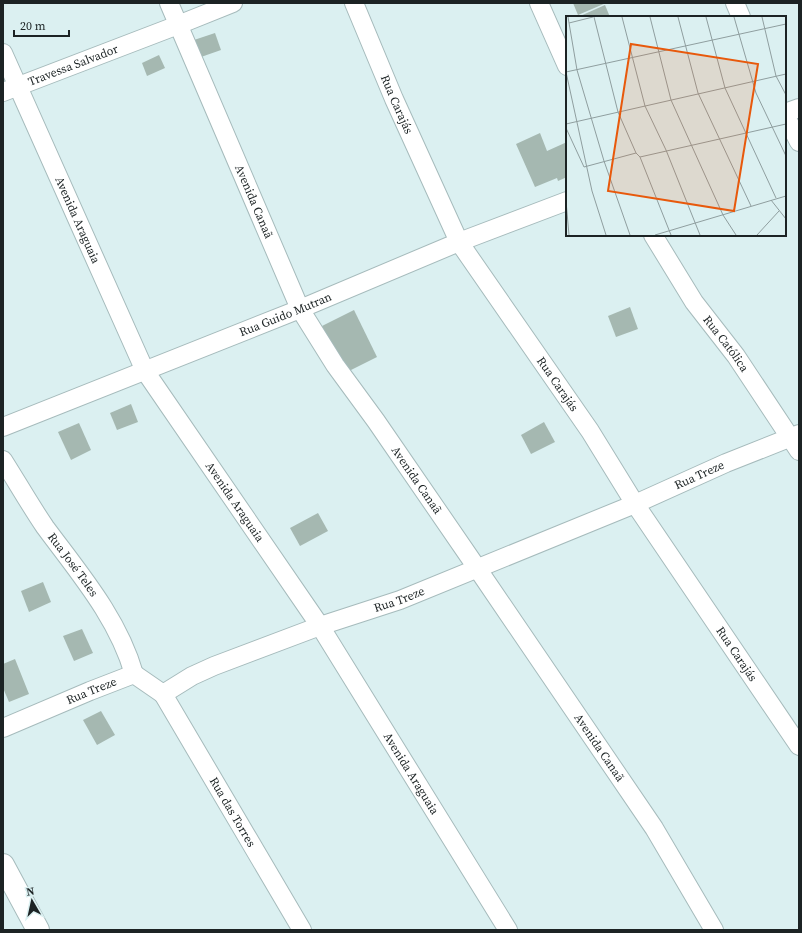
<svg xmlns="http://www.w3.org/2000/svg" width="802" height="933" font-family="'Source Serif 4',serif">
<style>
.building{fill:#a5b8b1}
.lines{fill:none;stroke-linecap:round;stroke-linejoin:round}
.minor-casing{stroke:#a6bbbc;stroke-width:20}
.tertiary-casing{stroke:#a6bbbc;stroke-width:24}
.minor{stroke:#fff;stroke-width:18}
.tertiary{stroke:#fff;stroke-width:22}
.labels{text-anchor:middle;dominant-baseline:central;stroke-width:3;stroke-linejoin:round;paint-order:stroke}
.street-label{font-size:12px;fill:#1c2324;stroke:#dbf0f1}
.inset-road{fill:none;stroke:#8f9e9f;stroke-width:1}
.view{fill:#e8590c;fill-opacity:0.15;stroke:#e8590c;stroke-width:2}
.inset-edge{fill:none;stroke:#1c2324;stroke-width:2}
</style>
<rect width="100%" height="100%" fill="#dbf0f1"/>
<g class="building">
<path d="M573,3H606L578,15Z"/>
<path d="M605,5L610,17H578Z"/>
<path d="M215,33L221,50L201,57L194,40Z"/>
<path d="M159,55L165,68L147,76L142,63Z"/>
<path d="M540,133L547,151L567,142V177L558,181L557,178L535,187L516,144Z"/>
<path d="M630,307L638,329L616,337L608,316Z"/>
<path d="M354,310L377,357L345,373L322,326Z"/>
<path d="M131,404L138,422L117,430L110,413Z"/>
<path d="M544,422L555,442L531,454L521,435Z"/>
<path d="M79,423L91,450L71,460L58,432Z"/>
<path d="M318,513L328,531L300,546L290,528Z"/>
<path d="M43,582L51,602L29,612L21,591Z"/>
<path d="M82,629L93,653L74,661L63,636Z"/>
<path d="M15,659L29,694L9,702L3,688V664Z"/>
<path d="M101,711L115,735L97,745L83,720Z"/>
</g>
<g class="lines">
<defs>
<g id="minor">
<path id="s1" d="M169,3L300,309L335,365L376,421L477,568L654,828L714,930"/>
<path id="s2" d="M354,3L394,99L459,242L590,431L635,504L799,746"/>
<path d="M539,3L567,66"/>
<path d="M735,3L741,17"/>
<path id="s3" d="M3,53L145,371L320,626L508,930"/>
<path id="s4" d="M3,92L178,25L233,3"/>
<path d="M785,113L799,108"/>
<path d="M785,115L799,142"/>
<path id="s5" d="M653,235L694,302L736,356L799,451"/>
<path id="s6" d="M3,427L300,309L459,242L567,201"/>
<path id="s7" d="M3,460C17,482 30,505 45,527C79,573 118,618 134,674"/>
<path id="s8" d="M163,694L302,930"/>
<path id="s9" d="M3,728L90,691L134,674L163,694L192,676L214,666L320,626L400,600L635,504L726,463L799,434"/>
</g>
<path id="tertiary" d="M3,865L38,930"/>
</defs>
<use href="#minor" class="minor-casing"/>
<use href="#tertiary" class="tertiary-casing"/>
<use href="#minor" class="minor"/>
<use href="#tertiary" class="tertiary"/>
</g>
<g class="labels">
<g class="street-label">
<text stroke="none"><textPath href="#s4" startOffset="75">Travessa Salvador</textPath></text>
<text stroke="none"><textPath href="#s2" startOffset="110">Rua Carajás</textPath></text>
<text stroke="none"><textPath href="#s1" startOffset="216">Avenida Canaã</textPath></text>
<text stroke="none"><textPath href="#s3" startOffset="183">Avenida Araguaia</textPath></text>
<text stroke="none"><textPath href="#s6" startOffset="304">Rua Guido Mutran</textPath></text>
<text stroke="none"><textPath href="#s5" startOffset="131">Rua Católica</textPath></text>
<text stroke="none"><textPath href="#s2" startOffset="434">Rua Carajás</textPath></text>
<text stroke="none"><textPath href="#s9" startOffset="757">Rua Treze</textPath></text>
<text stroke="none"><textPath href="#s1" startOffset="540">Avenida Canaã</textPath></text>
<text stroke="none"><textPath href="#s3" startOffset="507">Avenida Araguaia</textPath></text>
<text stroke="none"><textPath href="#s7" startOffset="126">Rua José Teles</textPath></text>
<text stroke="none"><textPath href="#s9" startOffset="432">Rua Treze</textPath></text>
<text stroke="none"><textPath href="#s2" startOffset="758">Rua Carajás</textPath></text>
<text stroke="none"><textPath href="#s9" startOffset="96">Rua Treze</textPath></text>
<text stroke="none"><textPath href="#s1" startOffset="864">Avenida Canaã</textPath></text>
<text stroke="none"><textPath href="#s3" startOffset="831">Avenida Araguaia</textPath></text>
<text stroke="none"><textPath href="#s8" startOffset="137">Rua das Torres</textPath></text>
</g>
</g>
<g transform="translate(566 16)">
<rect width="220" height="220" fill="#dbf0f1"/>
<path class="inset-road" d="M2,1L11,54L38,145L64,219M28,1L52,96L70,137M56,1L79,90L100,134L134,219M84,1L105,84L157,199L170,219M112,1L132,77L185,190M140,1L159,72L210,182M168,1L190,77L220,140M196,1L210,60L220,79M3,7L27,1M0,56L220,8M0,56L26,175L40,219M0,108L220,58M0,112L18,151L70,137L74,141L220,108M74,141L105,219M205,184L220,203M0,185L3,219M89,219L220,180M191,219L213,195"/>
<path class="view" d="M65,28L192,48L168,195L42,175Z"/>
<rect width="220" height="220" class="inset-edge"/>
</g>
<rect width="802" height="933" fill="none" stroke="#1c2324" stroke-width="8"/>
<g transform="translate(32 901) rotate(351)" stroke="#dbf0f1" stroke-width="3" paint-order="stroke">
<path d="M0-3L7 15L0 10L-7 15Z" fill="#1c2324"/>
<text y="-6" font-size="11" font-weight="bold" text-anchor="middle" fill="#1c2324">N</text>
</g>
<path d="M14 30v6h55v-6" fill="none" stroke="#1c2324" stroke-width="2"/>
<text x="20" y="30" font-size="12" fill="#1c2324" stroke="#dbf0f1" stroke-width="3" paint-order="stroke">20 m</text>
</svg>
